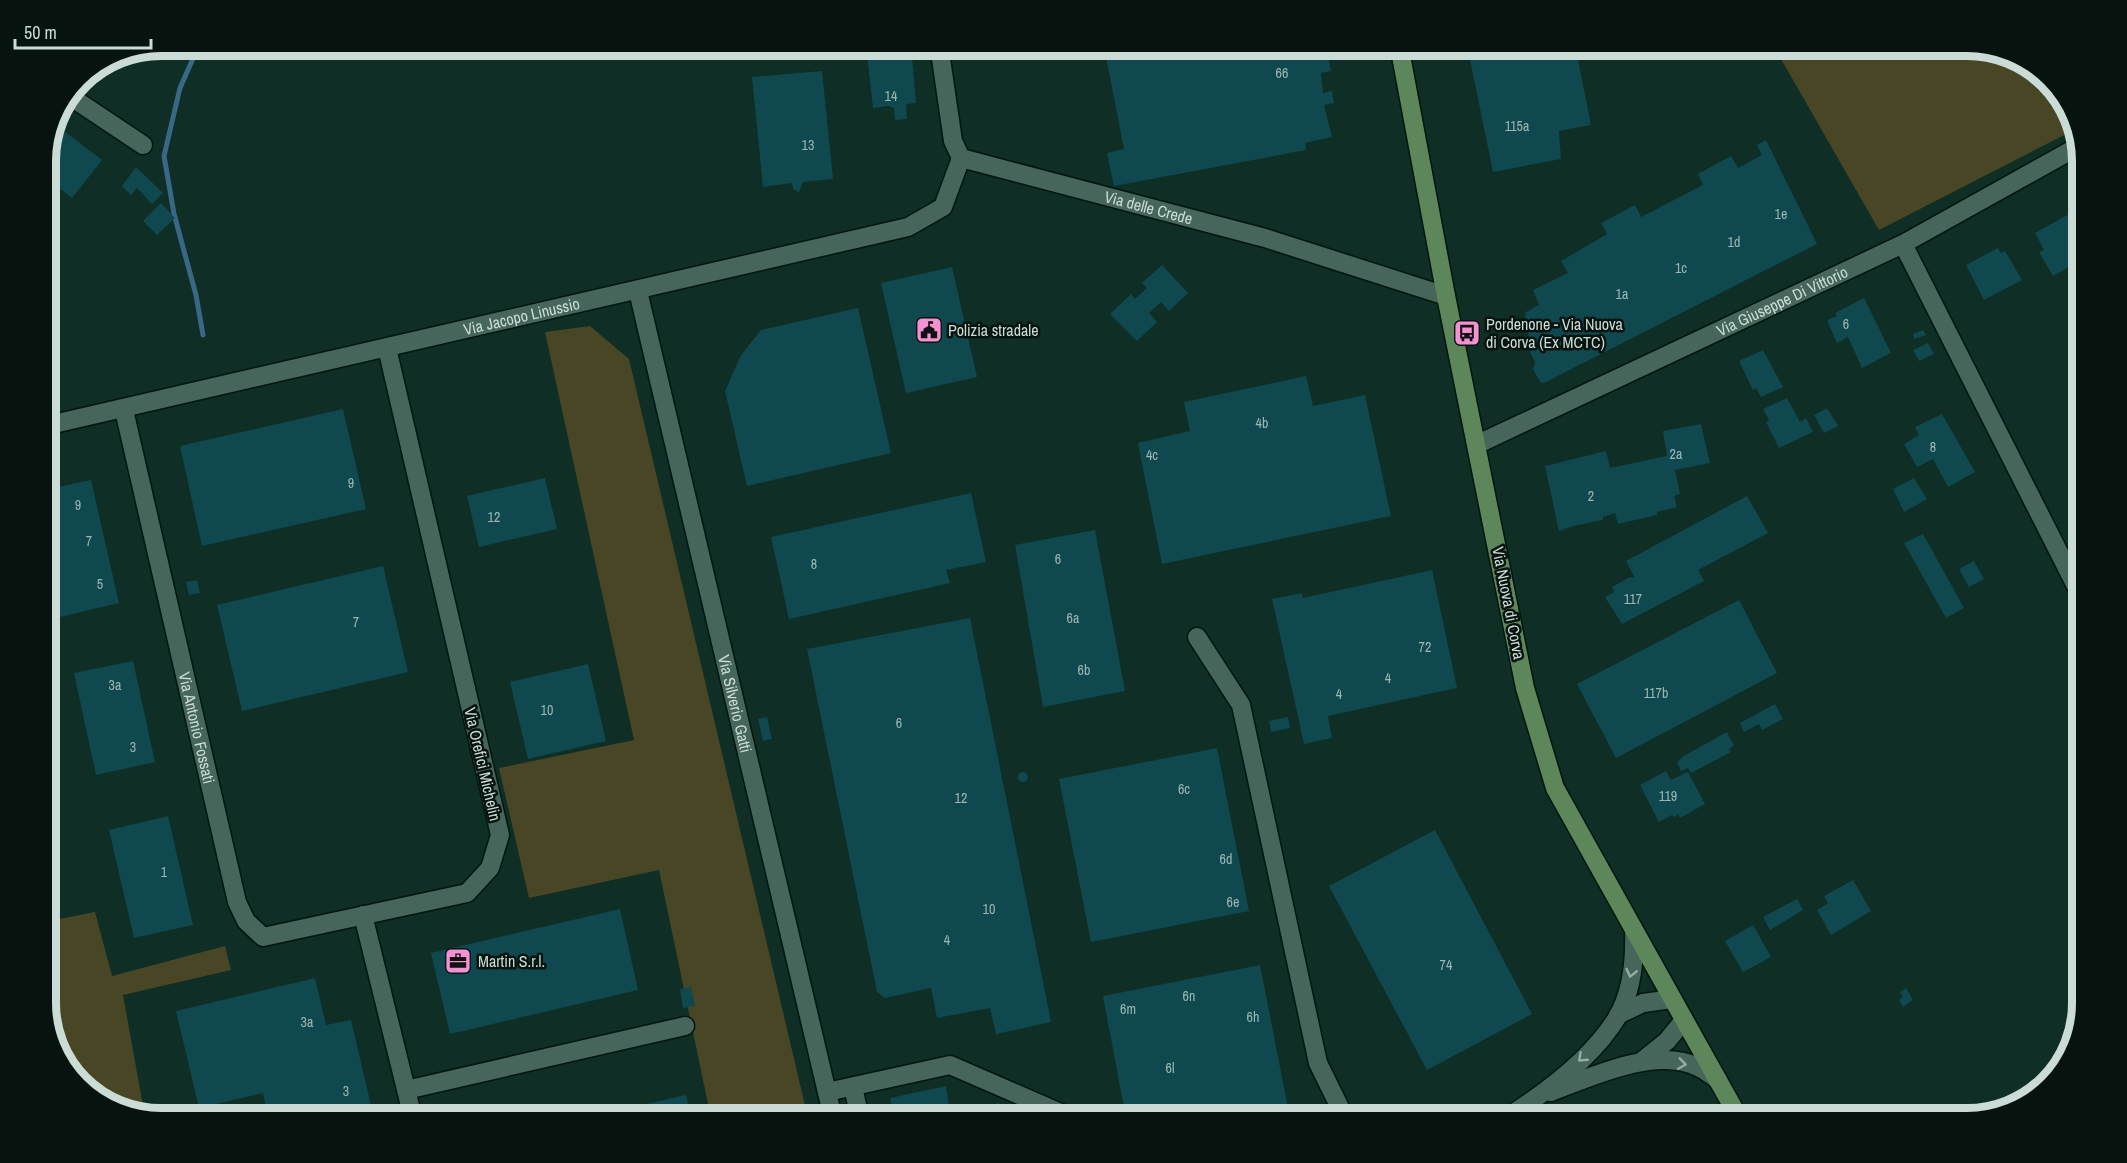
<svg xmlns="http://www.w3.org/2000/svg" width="2127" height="1163" font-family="'Archivo Narrow',sans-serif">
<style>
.green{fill:#494625}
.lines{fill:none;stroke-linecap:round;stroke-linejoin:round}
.stream{stroke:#396886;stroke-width:5}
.building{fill:#0f484e}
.minor-casing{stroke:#00160e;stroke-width:21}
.major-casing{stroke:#00160e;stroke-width:21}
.minor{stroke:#46655b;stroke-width:18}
.major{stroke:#5d865a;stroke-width:18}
.oneway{stroke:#96aca5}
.labels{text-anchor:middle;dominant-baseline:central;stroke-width:5;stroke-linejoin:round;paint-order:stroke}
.number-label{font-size:14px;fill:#9cb7b4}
.street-label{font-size:16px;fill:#cbdcd6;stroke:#07130f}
.poi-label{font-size:16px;fill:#cbdcd6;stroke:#07130f;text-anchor:start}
.rim{fill:none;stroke:#cbdcd6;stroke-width:8}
</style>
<rect width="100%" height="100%" fill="#0f2e25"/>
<g class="green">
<path d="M1773,45H1966L2018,57L2063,97L2074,130L1879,230Z"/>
<path d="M590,326L629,359L808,1118H711L659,870L529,898L499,768L634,740L545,332Z"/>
<path d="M95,912L112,976L225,946L231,970L123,995L143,1106L115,1097L107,1104L65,1067L45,1010V922Z"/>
</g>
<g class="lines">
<g class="stream">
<path d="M199,45L180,88L164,156L174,214L196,295L203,335"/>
<path d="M1608,1118V1113"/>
</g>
</g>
<g class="building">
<path d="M866,45H911L916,103L906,104L907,119L895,120L894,108L888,106L873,108Z"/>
<path d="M1112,45H1326L1331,71L1321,73L1323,93L1332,91L1334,103L1324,105L1332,137L1305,143L1306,150L1114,186L1107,153L1124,149L1104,47Z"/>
<path d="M1467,45H1575L1591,125L1559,131L1561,159L1493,172Z"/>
<path d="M822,71L833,179L803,182L799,192L793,189L792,183L763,187L752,77Z"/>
<path d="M64,131L102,160L72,198L45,177L56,164L45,155Z"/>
<path d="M1766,140L1817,244L1544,383L1540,382L1533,369L1535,362L1530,352L1533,346L1528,334L1531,330L1525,317L1526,312L1539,305L1533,290L1568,273L1561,261L1607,234L1601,223L1635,205L1641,217L1703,185L1698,174L1731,156L1738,168L1762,155L1757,145Z"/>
<path d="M136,167L163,193L152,204L137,188L131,195L122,186Z"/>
<path d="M161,203L175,218L157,235L143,221Z"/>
<path d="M2082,207V260L2053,276L2039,252L2044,250L2035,233Z"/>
<path d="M1998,248L2001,253L2005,251L2022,280L1984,300L1966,265Z"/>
<path d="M1162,265L1188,293L1169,311L1161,302L1149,313L1157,322L1137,341L1110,314L1131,294L1135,299L1147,288L1142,283Z"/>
<path d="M952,267L977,377L906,393L881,283Z"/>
<path d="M1864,298L1891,353L1862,368L1848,337L1837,343L1827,320L1837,316L1835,313Z"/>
<path d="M858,308L891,453L747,486L725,391L741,355L761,330Z"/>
<path d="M45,313L56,354L45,356Z"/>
<path d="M1923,330L1926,335L1914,339L1913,334Z"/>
<path d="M1928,343L1934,354L1919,361L1913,350Z"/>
<path d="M1763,350L1783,387L1761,397L1756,388L1753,390L1739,361Z"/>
<path d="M1306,376L1313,406L1365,395L1391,516L1162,564L1138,443L1190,431L1184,402Z"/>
<path d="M1787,398L1800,422L1806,418L1813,432L1779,448L1766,422L1769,420L1763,409Z"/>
<path d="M1827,408L1838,426L1824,433L1814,415Z"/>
<path d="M343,409L366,509L202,546L180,446Z"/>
<path d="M1942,414L1975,472L1948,487L1933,459L1917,467L1904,444L1919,435L1915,427Z"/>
<path d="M1701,424L1710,463L1675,470L1680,494L1674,496L1677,507L1657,512V515L1618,524L1615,513L1603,517V520L1573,526L1559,531L1545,466L1606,451L1610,468L1667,456L1663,431Z"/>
<path d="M545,478L557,529L479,547L467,496Z"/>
<path d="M1914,478L1927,499L1904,512L1893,489Z"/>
<path d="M91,480L119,603L60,617L45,549V490Z"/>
<path d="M971,493L986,562L946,570L950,583L789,619L771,537Z"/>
<path d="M1747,496L1768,533L1698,570L1704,581L1622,624L1605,597L1614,592L1612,587L1630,577L1635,578L1626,561Z"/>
<path d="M1095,530L1125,691L1043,707L1015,545Z"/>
<path d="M1923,534L1964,608L1946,618L1904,543Z"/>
<path d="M1974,561L1984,579L1969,587L1959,569Z"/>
<path d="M383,566L408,672L242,711L217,605Z"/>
<path d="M1432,570L1457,688L1328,716L1332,738L1304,744L1272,599L1302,593L1303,598Z"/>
<path d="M197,580L200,593L189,595L186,582Z"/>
<path d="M1739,600L1777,673L1616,758L1577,684Z"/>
<path d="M970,618L1051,1022L996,1034L990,1008L937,1018L931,988L885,998L877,992L807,649Z"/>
<path d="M133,661L155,762L96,775L74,673Z"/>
<path d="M588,664L606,741L528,759L510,682Z"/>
<path d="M1775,704L1783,719L1762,730L1759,724L1744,732L1740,723Z"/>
<path d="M767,717L772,739L763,741L758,719Z"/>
<path d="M1288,717L1290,728L1271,732L1269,721Z"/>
<path d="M1727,732L1734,746L1729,749L1731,752L1691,773L1688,768L1681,771L1677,763L1682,757Z"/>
<path d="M1217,748L1249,911L1091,942L1059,779Z"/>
<path d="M1666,771L1671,780L1688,772L1705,804L1680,818L1678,814L1674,817L1672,815L1659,822L1640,785Z"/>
<circle cx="1023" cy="777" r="5"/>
<path d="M168,816L193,925L134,938L109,830Z"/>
<path d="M1435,830L1532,1014L1427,1070L1329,886Z"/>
<path d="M46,832L54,864L45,866V832Z"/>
<path d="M1853,880L1871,911L1831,935L1817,910L1828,903L1824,896Z"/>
<path d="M1797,899L1803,910L1770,930L1763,917Z"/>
<path d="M620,909L638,990L450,1034L431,953Z"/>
<path d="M1753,925L1771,957L1743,972L1725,941Z"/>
<path d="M1260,965L1290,1118H1126L1103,996Z"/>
<path d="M315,978L326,1025L351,1020L374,1118H268L263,1093L199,1108L176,1011Z"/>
<path d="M691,987L695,1006L683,1008L680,989Z"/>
<path d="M1906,988L1913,1000L1903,1007L1899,1000L1903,997L1900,992Z"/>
<path d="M946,1086L950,1114L999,1103L1002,1118H894L890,1098Z"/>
<path d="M686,1095L691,1118H590V1117Z"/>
</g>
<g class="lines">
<defs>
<g id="minor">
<path d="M939,45L953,141L961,158"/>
<path d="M71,97L143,145"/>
<path id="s1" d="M961,158L1265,238L1446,296"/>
<path d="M1903,244L2082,598"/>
<path id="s2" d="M638,291L833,1118"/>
<path id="s3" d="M124,410L237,902L246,921L263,937L467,893L490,868L500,835L387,348"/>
<path id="s4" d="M45,426L908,227L943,207L961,158"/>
<path id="s5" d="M1478,444L1903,244L2079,146"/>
<path d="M1197,637L1241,705L1318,1063L1345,1118"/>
<path d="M363,915L413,1118"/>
<path d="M1618,1015L1643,1003L1672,999"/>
<path d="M1642,1061L1667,1041L1684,1020"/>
<path d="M853,1087L860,1118"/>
<path d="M406,1090L685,1026"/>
<path d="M827,1092L950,1065L1072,1118"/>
<path d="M1551,1092C1591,1077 1656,1046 1698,1067C1705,1070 1712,1076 1718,1080"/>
<path d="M1506,1118C1547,1092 1593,1058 1618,1016C1632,991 1635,958 1634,930"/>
</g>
<path id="major" d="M1399,45L1446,296L1525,688L1555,788L1739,1118"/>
</defs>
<use href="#minor" class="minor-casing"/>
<use href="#major" class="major-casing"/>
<use href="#minor" class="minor"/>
<use href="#major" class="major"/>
</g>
<defs><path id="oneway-chevron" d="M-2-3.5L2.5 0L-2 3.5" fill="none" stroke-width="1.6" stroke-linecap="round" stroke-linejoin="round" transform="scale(1.5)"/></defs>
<g class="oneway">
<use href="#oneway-chevron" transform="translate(1631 973) rotate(103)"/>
<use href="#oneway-chevron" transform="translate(1582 1058) rotate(137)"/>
<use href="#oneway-chevron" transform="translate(1682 1064) rotate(8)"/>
</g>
<defs>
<symbol id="civic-square" viewBox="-11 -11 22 22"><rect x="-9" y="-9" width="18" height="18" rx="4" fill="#f491d3" stroke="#07130f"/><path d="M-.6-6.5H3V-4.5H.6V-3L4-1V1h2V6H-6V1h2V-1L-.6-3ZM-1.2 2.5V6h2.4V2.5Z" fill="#111"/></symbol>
<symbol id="bus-square" viewBox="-11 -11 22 22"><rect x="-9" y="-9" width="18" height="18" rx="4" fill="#f491d3" stroke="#07130f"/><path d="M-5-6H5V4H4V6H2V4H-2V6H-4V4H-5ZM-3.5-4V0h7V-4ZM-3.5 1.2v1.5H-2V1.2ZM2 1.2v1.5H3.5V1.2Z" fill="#111"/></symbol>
<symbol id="office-square" viewBox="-11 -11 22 22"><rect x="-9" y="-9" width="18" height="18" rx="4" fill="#f491d3" stroke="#07130f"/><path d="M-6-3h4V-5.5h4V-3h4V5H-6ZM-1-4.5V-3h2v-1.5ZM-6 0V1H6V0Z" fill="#111"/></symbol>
</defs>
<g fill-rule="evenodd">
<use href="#civic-square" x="914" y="315" width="30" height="30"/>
<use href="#bus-square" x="1452" y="318" width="30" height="30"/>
<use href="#office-square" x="443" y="946" width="30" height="30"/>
</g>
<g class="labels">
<g class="number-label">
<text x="1282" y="73">66</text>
<text x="891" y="96">14</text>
<text x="1517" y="126">115a</text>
<text x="808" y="145">13</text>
<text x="1781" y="214">1e</text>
<text x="1734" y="242">1d</text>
<text x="1681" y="268">1c</text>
<text x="1622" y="294">1a</text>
<text x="1846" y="324">6</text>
<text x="1262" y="423">4b</text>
<text x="1933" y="447">8</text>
<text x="1676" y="454">2a</text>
<text x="1152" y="455">4c</text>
<text x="351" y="483">9</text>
<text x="1591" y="496">2</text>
<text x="78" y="505">9</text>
<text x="494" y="517">12</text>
<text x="89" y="541">7</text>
<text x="1058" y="559">6</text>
<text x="814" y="564">8</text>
<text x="100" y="584">5</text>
<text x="1633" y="599">117</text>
<text x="1073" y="618">6a</text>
<text x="356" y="622">7</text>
<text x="1425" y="647">72</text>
<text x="1084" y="670">6b</text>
<text x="1388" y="678">4</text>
<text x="115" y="685">3a</text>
<text x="1656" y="693">117b</text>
<text x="1339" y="694">4</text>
<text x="547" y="710">10</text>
<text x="899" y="723">6</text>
<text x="133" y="747">3</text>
<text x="1184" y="789">6c</text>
<text x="1668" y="796">119</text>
<text x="961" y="798">12</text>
<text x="1226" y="859">6d</text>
<text x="164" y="872">1</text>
<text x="1233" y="902">6e</text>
<text x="989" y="909">10</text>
<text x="947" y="940">4</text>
<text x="1446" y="965">74</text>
<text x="1189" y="996">6n</text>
<text x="1128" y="1009">6m</text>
<text x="1253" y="1017">6h</text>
<text x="307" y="1022">3a</text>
<text x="1170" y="1068">6l</text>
<text x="346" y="1091">3</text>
</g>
<g class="street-label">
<text stroke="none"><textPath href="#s1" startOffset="194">Via delle Crede</textPath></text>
<text stroke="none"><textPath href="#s5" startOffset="336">Via Giuseppe Di Vittorio</textPath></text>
<text stroke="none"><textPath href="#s4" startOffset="489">Via Jacopo Linussio</textPath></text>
<text transform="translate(1509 603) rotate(79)">Via Nuova di Corva</text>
<text stroke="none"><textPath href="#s2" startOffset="424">Via Silverio Gatti</textPath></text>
<text stroke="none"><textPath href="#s3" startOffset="326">Via Antonio Fossati</textPath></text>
<text transform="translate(483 764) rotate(77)">Via Orefici Michelin</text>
</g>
<g class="poi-label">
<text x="1486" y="324">Pordenone - Via Nuova<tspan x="1486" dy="18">di Corva (Ex MCTC)</tspan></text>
<text x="948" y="330">Polizia stradale</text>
<text x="478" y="961">Martin S.r.l.</text>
</g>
</g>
<path d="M0 0H2127V1163H0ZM161 56H1967A105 105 0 0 1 2072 161V1003A105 105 0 0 1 1967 1108H161A105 105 0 0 1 56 1003V161A105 105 0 0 1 161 56Z" fill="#07130f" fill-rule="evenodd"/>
<path class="rim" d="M161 56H1967A105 105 0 0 1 2072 161V1003A105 105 0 0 1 1967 1108H161A105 105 0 0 1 56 1003V161A105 105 0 0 1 161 56Z"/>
<path d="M15 39v9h136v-9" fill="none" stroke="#cbdcd6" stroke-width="3"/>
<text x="24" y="39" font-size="18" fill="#cbdcd6" stroke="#07130f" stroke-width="4.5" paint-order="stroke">50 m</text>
</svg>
